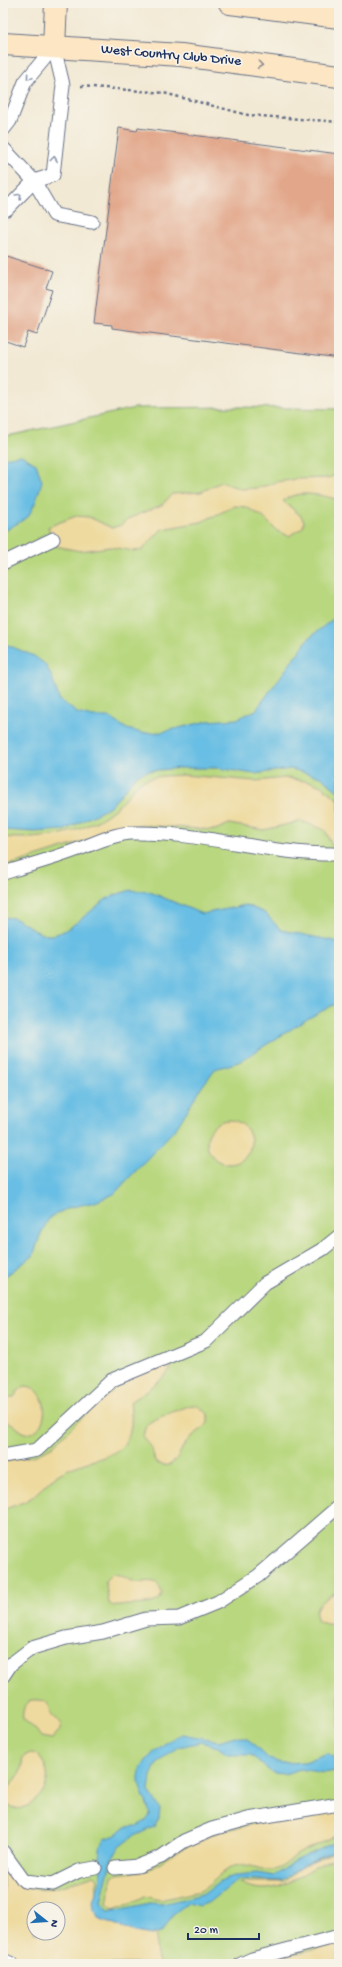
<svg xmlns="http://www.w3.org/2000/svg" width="342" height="1967" font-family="'Gochi Hand',sans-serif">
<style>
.green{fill:#b8d77e;stroke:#6a836e;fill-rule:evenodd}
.sand{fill:#eeda9e;stroke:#84847e;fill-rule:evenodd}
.water{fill:#67bee4;stroke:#4176a1}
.building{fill:#e2a78b}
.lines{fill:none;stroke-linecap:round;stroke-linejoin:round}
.lane-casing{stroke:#667087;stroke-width:15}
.secondary-casing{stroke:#667087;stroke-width:24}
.path{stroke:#667087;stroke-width:2.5;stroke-dasharray:3 3;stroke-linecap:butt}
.lane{stroke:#fff;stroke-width:13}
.secondary{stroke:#fce6c4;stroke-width:22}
.oneway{stroke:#8c8a91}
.oneway2{stroke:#8d97ae}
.labels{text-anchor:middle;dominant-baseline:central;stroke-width:3.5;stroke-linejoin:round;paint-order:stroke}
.street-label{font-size:14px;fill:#1b2f5e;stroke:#f7f3e8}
</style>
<rect width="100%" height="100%" fill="#f7f3e8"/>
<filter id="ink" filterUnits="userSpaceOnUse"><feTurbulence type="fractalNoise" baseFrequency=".025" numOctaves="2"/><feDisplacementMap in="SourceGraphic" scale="8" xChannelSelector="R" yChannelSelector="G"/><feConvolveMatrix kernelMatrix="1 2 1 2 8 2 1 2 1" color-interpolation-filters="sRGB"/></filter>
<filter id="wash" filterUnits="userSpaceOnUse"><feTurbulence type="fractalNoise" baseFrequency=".012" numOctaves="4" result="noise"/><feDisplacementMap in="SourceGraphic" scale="16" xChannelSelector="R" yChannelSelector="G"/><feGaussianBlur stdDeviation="0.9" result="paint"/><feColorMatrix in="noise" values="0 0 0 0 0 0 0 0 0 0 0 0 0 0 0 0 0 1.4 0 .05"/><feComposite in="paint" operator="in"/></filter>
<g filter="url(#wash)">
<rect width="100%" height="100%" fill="#f2e9d4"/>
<path class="green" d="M236,407L339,409V1964H3V437L135,408ZM34,1909H58V1933H34Z"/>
<g class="sand">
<path d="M339,473V500C323,495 296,489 283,501L300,515L304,521L303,527L289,536L277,531L263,517L246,507L235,506L201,522L162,529L142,550L134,551L110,547L80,551L55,546L48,527L76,516L89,517L112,528L121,525L130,518L162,505L172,494L201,492L221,482L241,489L258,488L277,482L298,479L329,478Z"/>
<path d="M184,775L255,781L286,778L311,782L321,786L339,800V847L332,846L325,830L301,821L264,830L229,824L215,830L141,825L121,827L92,839L3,867V837C42,841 88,834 118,806C126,799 133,787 141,782C153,775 170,776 184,775Z"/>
<circle cx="229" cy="1142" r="22"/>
<path d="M172,1362C171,1377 142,1393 130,1402C139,1465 99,1451 59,1474C47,1481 38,1494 26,1501C19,1504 10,1507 3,1510V1462L36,1455L53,1446L77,1422L118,1386L145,1369Z"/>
<path d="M25,1386C50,1387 50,1429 30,1433C19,1435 16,1421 3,1421V1398L14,1397L18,1391Z"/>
<path d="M193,1405L198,1406L208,1414V1423C202,1430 195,1433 189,1439C177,1450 178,1474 155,1462L152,1449L143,1437C144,1432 145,1426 149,1423C153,1419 187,1406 193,1405Z"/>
<path d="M112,1574C122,1574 127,1580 136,1582C144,1584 147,1579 157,1583C173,1606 142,1604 129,1605C124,1605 118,1607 113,1606L109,1603L105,1581Z"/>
<path d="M339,1589V1625L326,1624L318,1621C309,1603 329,1599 339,1589Z"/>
<path d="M31,1700H40L47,1703L51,1714L61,1723L60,1730L52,1739L41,1737L36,1730L23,1719C22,1710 24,1706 31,1700Z"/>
<path d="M30,1753L36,1754C74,1789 4,1830 7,1796C7,1786 17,1781 20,1772C22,1768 22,1762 23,1757Z"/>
<path d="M339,1808V1833C326,1843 311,1846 298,1854C290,1859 282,1870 272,1870C261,1871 249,1863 238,1865C222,1869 214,1884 200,1891L160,1900L145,1896L129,1904L113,1909L107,1904L112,1877L117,1874L148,1870L179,1850L216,1833L248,1825Z"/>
<path d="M339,1851V1858C308,1863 288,1895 254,1888C249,1887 244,1885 240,1882H284L303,1866Z"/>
<path d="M3,1865C9,1871 15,1881 22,1885C45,1897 73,1881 95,1875L98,1879C94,1889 96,1898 96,1909L157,1931C156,1943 155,1954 160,1964H25L3,1951ZM34,1909H58V1933H34Z"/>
<path d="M339,1943V1964H250Z"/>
</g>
<g class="water">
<path d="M21,455L36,464L42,481L36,501L28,517L3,532V458Z"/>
<path d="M339,614V792L321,777L291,769L254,774L218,768H182L147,771L137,775L110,807L65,830L35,832L3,830V643L34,656L45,664L52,677L59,699L77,713L93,717H109L127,729L143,733L162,732L208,721L237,719L256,710L309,638Z"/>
<path d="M131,890L150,892L202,914L246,905L265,913L281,930L339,942V1002L309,1018L239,1062L215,1069L201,1088L177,1127L114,1194L95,1202L68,1208L50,1217L41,1233L33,1256L3,1278V918C22,914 30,933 48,935C65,937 90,910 105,900C112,895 122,893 131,890Z"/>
<path d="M182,1734L219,1741L235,1736L248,1739L269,1759L281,1763L305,1762L327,1753L339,1760V1774L335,1771L324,1773L300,1769L284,1774L272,1773L251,1755H227L218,1747L201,1742L179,1747L157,1763L151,1776L149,1791L160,1808L159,1818L154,1827L134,1836L120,1847L112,1858L101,1902L109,1912L149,1903L162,1904L191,1897L205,1893L222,1880L237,1875L257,1873L274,1876L297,1860L331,1844L339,1838V1849L302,1866L282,1881L239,1879L210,1902L199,1906L188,1903L173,1914L163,1931L153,1935L135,1932L101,1919L94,1910L93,1901L101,1878L100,1848L104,1839L116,1835L125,1827L137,1826L146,1821L150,1815C148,1802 140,1793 139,1780C137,1761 167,1740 182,1734Z"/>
</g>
<g id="blocks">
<g class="building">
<path d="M119,128L137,131L138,128L339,154V358L112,328V325L94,323Z"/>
<path d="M3,255L52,271L46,288L52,290L37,335L28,332L23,347L3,340Z"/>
</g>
</g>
</g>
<g filter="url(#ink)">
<use href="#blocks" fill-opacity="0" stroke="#667087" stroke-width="1"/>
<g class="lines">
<defs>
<g id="lane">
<path d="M3,130L10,121L25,82L54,47"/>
<path d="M3,148L34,181L53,175L63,85L54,47"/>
<path d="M3,208L7,209L34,181L54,215L92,222"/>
<path d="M3,563L53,539"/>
<path d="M3,873C27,866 52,859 76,850C93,844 112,834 131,833C199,831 265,854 333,854"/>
<path d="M3,1456L37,1450L112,1380L206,1341L265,1283L323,1249L339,1236"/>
<path d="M3,1676L11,1664L32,1648L66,1638L103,1632L146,1619L179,1618L218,1602L258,1576L339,1506"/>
<path d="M3,1852L24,1881L53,1884L79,1871L95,1868"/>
<path d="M115,1868L138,1866L161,1857L184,1841L212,1829L248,1819L339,1804"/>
<path d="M3,1960L12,1964"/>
<path d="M241,1964L252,1959L339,1936"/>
</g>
<g id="secondary">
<path d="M230,3L339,17"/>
<path d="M3,44L181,55L339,76"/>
<path d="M54,47L56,3"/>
</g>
</defs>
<use href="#lane" class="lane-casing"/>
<use href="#secondary" class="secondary-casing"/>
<path class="path" d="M81,86L164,93L248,115L339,122"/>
<use href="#lane" class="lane"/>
<use href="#secondary" class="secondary"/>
</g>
<defs><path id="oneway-chevron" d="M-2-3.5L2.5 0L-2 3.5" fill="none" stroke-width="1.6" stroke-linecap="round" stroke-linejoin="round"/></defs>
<use class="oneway" href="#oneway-chevron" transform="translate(260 65) rotate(8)"/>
<g class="oneway2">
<use href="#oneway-chevron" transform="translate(29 77) rotate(130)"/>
<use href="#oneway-chevron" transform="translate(54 159) rotate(-83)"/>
<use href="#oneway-chevron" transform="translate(19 196) rotate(-46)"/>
</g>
</g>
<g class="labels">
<g class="street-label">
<text transform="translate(171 56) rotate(5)">West Country Club Drive</text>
</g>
</g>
<rect width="342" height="1967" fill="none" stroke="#f7f3e8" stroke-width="16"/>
<g transform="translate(46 1921) rotate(107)"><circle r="19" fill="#f7f3e8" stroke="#9fa5b1"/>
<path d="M0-3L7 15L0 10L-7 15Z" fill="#1f6fb2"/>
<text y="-6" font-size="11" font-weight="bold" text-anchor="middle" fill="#1b2f5e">N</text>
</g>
<path d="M188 1933v6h71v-6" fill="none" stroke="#1b2f5e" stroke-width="2"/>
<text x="194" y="1933" font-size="12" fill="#1b2f5e" stroke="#f7f3e8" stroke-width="3" paint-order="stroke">20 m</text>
</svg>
